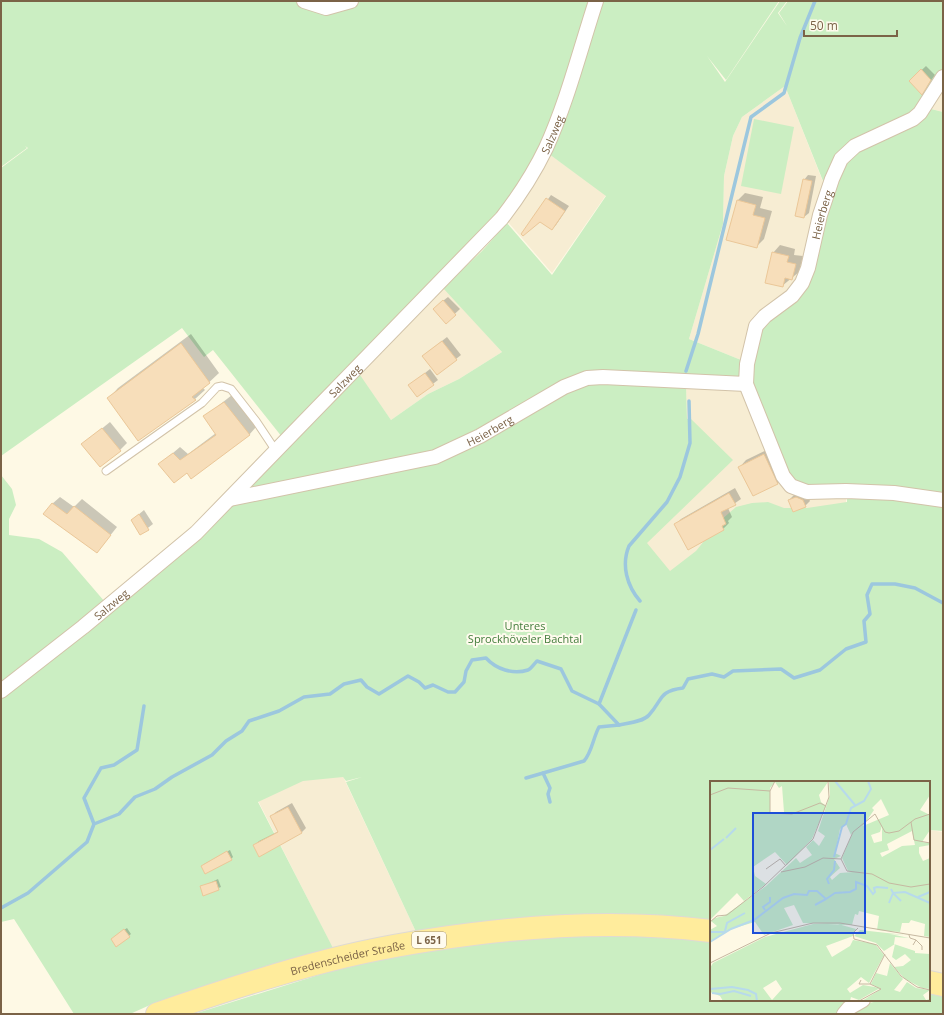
<svg xmlns="http://www.w3.org/2000/svg" width="944" height="1015" font-family="'Open Sans',sans-serif">
<style>
.residential{fill:#f7edd3}
.green{fill:#cbeec2}
.shadow{fill:#0003}
.lines{fill:none;stroke-linecap:round;stroke-linejoin:round}
.stream{stroke:#9cc7de;stroke-width:3.5}
.building{fill:#f7deba;stroke:#ebc798}
.service-casing{stroke:#d2c3a9;stroke-width:9}
.minor-casing{stroke:#d2c3a9;stroke-width:16}
.primary-casing{stroke:#dfdad3;stroke-width:24}
.service{stroke:#fff;stroke-width:7}
.minor{stroke:#fff;stroke-width:14}
.primary{stroke:#ffec9c;stroke-width:22}
.labels{text-anchor:middle;dominant-baseline:central;stroke-width:4;stroke-linejoin:round;paint-order:stroke}
.shield{fill:#fffbee;stroke:#a39179;stroke-width:1}
.shield-label{font-size:10px;font-weight:bold;fill:#7b6347}
.street-label{font-size:11px;fill:#7b6347;stroke:#fffbee}
.park-label{font-size:11px;fill:#427c3b;stroke:#fffbee}
.inset-river{fill:none;stroke:#b7daeb;stroke-width:2}
.inset-road{fill:none;stroke:#c6b8a1;stroke-width:1}
.view{fill:#1d4ed8;fill-opacity:0.15;stroke:#1d4ed8;stroke-width:2}
.inset-edge{fill:none;stroke:#7b6347;stroke-width:2}
</style>
<rect width="100%" height="100%" fill="#fef9e5"/>
<g class="residential">
<path d="M943,80V112L927,108Z"/>
<path d="M785,86L825,187L799,279L776,303L756,315L746,362L689,339L723,224L724,176L733,136L742,117Z"/>
<path d="M549,154L606,195L552,273L508,222L535,182Z"/>
<path d="M444,288L502,352L459,379L428,394L391,420L360,376Z"/>
<path d="M686,384L743,388L846,491V536L648,608L646,509L688,454Z"/>
<path d="M324,736L417,934L334,951L246,777Z"/>
<path d="M929,830L943,832V976L929,973Z"/>
</g>
<g class="green">
<path d="M1,1H592L555,110L529,171L500,215L282,437L213,350L204,357L182,328L1,456V168L28,148L25,146L27,148L1,167Z"/>
<path d="M600,1H779L726,80L707,56L725,82L780,1H787L778,13L787,26L779,13L788,1H943V75L916,117L854,145L825,186L785,86L742,117L733,136L724,176L723,224L689,339L746,362L737,382L584,375L433,456L244,493L360,375L391,420L428,394L459,379L502,352L443,288L482,251L507,223L552,275L606,196L549,154Z"/>
<path d="M927,108L943,112V497L805,486L796,480L785,469L748,382L759,320L796,301L840,161Z"/>
<path d="M754,119L794,127L781,194L741,186Z"/>
<path d="M587,379L686,384L687,419L690,418L733,460L647,543L670,571L696,551L721,520L736,507L752,503L768,502L784,508H807L847,502V492L943,502V831L929,830V782H711V920L633,914L574,915L417,934L346,782L362,777L346,781L343,777L303,781L258,802L334,950L211,985L150,1005L130,1014H74L14,919L1,922V698L238,501L394,469Z"/>
<path d="M1,475L12,489L16,505L9,519V535L39,539L62,552L105,602L1,682Z"/>
<path d="M647,932L711,942V1000H847L838,1014H194L341,968L407,953L505,938Z"/>
<path d="M929,992L943,995V1014H851C867,995 906,1000 929,1000Z"/>
</g>
<g class="shadow">
<path d="M926,66L935,75L922,93L910,81Z"/>
<path d="M808,175L816,176L809,213L804,217V180Z"/>
<path d="M745,193L763,197L760,208L772,211L764,239L757,246L738,200Z"/>
<path d="M551,195L569,206L556,225L552,229L540,221L523,234Z"/>
<path d="M780,245L795,249L794,255L803,256L799,272L782,286L773,253Z"/>
<path d="M448,297L460,309L446,322L439,304Z"/>
<path d="M191,334L219,373L203,388L205,390L195,399L138,440L109,398L118,388Z"/>
<path d="M447,337L461,355L437,374L428,352Z"/>
<path d="M430,369L438,380L417,396L410,385Z"/>
<path d="M232,395L256,427L249,435L187,471L160,464L180,447L188,454L216,433L204,417Z"/>
<path d="M110,422L127,443L120,450L83,444Z"/>
<path d="M771,448L785,476L778,483L753,495L739,468L746,460Z"/>
<path d="M735,488L741,499L728,508L732,517L728,521L729,523L723,529L675,525L681,519Z"/>
<path d="M801,493L807,495L810,501L805,506L789,500L794,495Z"/>
<path d="M60,497L74,507L82,499L117,527L97,552L52,504Z"/>
<path d="M144,510L153,524L140,534L132,520Z"/>
<path d="M292,803L306,828L301,833L254,846L259,841L279,831L271,817L276,812Z"/>
<path d="M230,850L233,857L231,859L204,864Z"/>
<path d="M218,879L221,887L203,894L201,887Z"/>
<path d="M127,928L131,934L117,946L114,937Z"/>
</g>
<g class="lines">
<g class="stream">
<path d="M686,371L698,334L751,117L784,93L800,38L815,1"/>
<path d="M640,601C627,586 621,565 629,546L667,502L680,477L690,443L689,401"/>
<path d="M599,704L636,610"/>
<path d="M543,773L550,788L548,794L550,802"/>
<path d="M526,778L584,761C592,752 593,738 599,727L619,725"/>
<path d="M94,824L84,798L101,768L114,765L137,750L144,706"/>
<path d="M1,908L28,893L87,842L94,824L119,814L135,797L155,789L172,777L212,755L226,741L242,731L249,721L279,711L304,697L330,694L344,684L361,680L367,687L379,694L408,676L419,682L425,688L433,685L448,692H455L464,682L466,671L472,660L486,658C496,669 513,675 528,670C531,669 534,664 537,661L561,669L572,691L599,704L619,725C628,723 643,722 649,715C663,700 658,691 683,688L688,679L712,674L724,677L733,671L781,669L794,678L820,670L846,649L866,642L864,621L870,614L867,595L872,584H895L915,588L943,603"/>
</g>
</g>
<g class="building">
<path d="M921,69L931,80L922,95L909,81Z"/>
<path d="M803,179L812,181L804,218L795,216Z"/>
<path d="M546,198L565,211L552,230L540,222L523,236L521,234Z"/>
<path d="M737,200L756,205L753,215L765,218L757,248L726,240Z"/>
<path d="M772,252L789,256L787,262L796,264L792,280L785,278L783,287L765,283Z"/>
<path d="M443,300L456,315L446,324L433,309Z"/>
<path d="M442,341L457,360L437,375L422,356Z"/>
<path d="M181,343L210,383L192,397L196,400L138,441L107,398Z"/>
<path d="M425,373L434,385L417,397L408,385Z"/>
<path d="M224,402L250,435L191,479L187,473L174,483L158,464L173,453L180,460L216,435L203,416Z"/>
<path d="M102,428L121,451L100,467L81,444Z"/>
<path d="M764,454L778,484L753,496L738,467Z"/>
<path d="M729,493L736,505L721,512L726,524L722,526L724,530L688,550L674,524Z"/>
<path d="M796,497L803,500L806,507L793,512L788,500Z"/>
<path d="M52,503L67,514L74,506L111,535L97,553L43,514Z"/>
<path d="M139,514L149,530L140,535L131,520Z"/>
<path d="M288,807L302,833L259,857L253,845L278,832L270,816Z"/>
<path d="M227,851L232,860L205,874L201,866Z"/>
<path d="M216,881L219,890L203,896L200,886Z"/>
<path d="M124,929L130,937L116,947L111,939Z"/>
</g>
<g class="lines">
<defs>
<path id="service" d="M106,471L202,403L217,387L222,386L231,389L256,421L276,451"/>
<g id="minor">
<path d="M304,1L326,8L351,1"/>
<path d="M746,384L783,476L791,486L807,492L846,491L894,493L943,500"/>
<path id="s1" d="M230,499L435,457L480,436L564,387L587,378L603,377L746,384L747,364L756,326L765,316L792,296L802,283L808,268L820,215L832,179L841,159L855,146L913,119L920,113L943,77"/>
<path id="s2" d="M1,691L83,627L196,533L502,218C519,196 534,173 546,148C567,102 580,50 596,1"/>
<path d="M844,1014L849,1008L863,1000"/>
</g>
<g id="primary">
<path d="M929,982L943,985"/>
<path id="s3" d="M157,1014C214,994 271,975 330,960C377,948 425,940 473,934C552,924 631,921 711,931"/>
</g>
</defs>
<use href="#service" class="service-casing"/>
<use href="#minor" class="minor-casing"/>
<use href="#primary" class="primary-casing"/>
<use href="#service" class="service"/>
<use href="#minor" class="minor"/>
<use href="#primary" class="primary"/>
</g>
<g class="labels">
<rect class="shield" x="412" y="932" width="34" height="16" rx="3"/>
<g class="shield-label">
<text x="429" y="940">L 651</text>
</g>
<g class="street-label">
<text stroke="none"><textPath href="#s2" startOffset="788">Salzweg</textPath></text>
<text stroke="none"><textPath href="#s1" startOffset="734">Heierberg</textPath></text>
<text stroke="none"><textPath href="#s2" startOffset="464">Salzweg</textPath></text>
<text stroke="none"><textPath href="#s1" startOffset="270">Heierberg</textPath></text>
<text stroke="none"><textPath href="#s2" startOffset="140">Salzweg</textPath></text>
<text stroke="none"><textPath href="#s3" startOffset="199">Bredenscheider Straße</textPath></text>
</g>
<g class="park-label">
<text x="525" y="625">Unteres<tspan x="525" dy="13">Sprockhöveler Bachtal</tspan></text>
</g>
</g>
<g transform="translate(710 781)">
<rect width="220" height="220" fill="#fef9e5"/>
<path d="M0,0L118,1L109,14L111,21L116,25L102,58L77,84L65,71L43,86L45,95L56,103L34,120L27,112L0,139ZM65,1L69,7L72,5L74,31L60,32V7ZM119,0H220V14L210,29L220,34V49L212,61L220,62V64L209,66V72L213,80L220,77V156L214,155L215,143L201,139L199,142H192L190,151L167,149L169,135L149,130L148,134L145,133L142,144L93,142L84,124L74,127L83,144L54,154L45,141L21,148L0,161V149L7,145L1,140L5,137L14,135L56,105L86,77L90,82L102,74L96,66L103,59L109,65L115,55L108,50L120,14ZM171,18L179,34L153,45L164,29L162,27ZM136,43L141,54L143,51L132,77L138,90L143,91L130,92L122,99L120,96L130,87L124,78L131,75L125,72L130,48ZM172,45V60L164,62L161,54L170,51ZM202,50L205,64L192,65L172,76L170,72L179,69L177,63ZM103,143H128L146,148L143,155L116,165L122,176L140,165L143,159L165,163L174,174L159,202L151,196L137,208L140,212L153,204L170,207L149,219L141,216L140,220H13L10,215L0,211V187L3,182L55,156ZM66,199L72,208L62,219L53,207ZM150,149L195,154L180,153L199,157L185,156L184,163L205,170V172L220,173V208L212,207L195,198L184,186L193,185L201,179L195,173L186,179L182,176L185,163L174,170L166,162L144,155L179,153L144,155ZM180,182L193,198L184,209L190,211L197,201L206,207L220,209L213,214L216,219L220,218V220H152L171,208L161,203L166,192L177,195Z" fill="#cbeec2" fill-rule="evenodd"/>
<path class="inset-river" d="M125,0L145,24M16,57L26,47M0,69L14,58M124,76L132,46L136,43L141,27L154,20L161,8L158,0M119,103L117,98L124,89L125,80M181,108L183,112L195,111L220,122M208,116L220,111M179,122L183,112L191,120M105,124L116,118M55,129L53,126L60,121V116M15,150L17,142L35,132M0,151H15M0,161L21,148L44,139L73,117L84,113L97,114L99,110H107L116,118L125,112L140,111L146,108V101L157,105L163,113L165,111L164,107L167,106L178,107M0,208L22,206L38,209L46,213L47,220M2,212L10,213L24,210L41,215"/>
<path class="inset-road" d="M65,0L60,10V32L82,33L110,22L116,25M0,14L18,7L60,10M201,41L204,59L220,62M131,78L137,90L162,93L179,102L201,106L220,103M56,88L70,78L76,85M71,91L95,86L113,77L131,78L143,51L165,33L175,51L179,52L189,50L205,38L220,33M0,141L7,135L17,134L53,106L103,58L119,16L118,0M148,147L143,152L144,158L167,164L191,195L207,206L220,209M199,154L200,157L206,159L203,164M206,159L212,165V169M0,182L61,152L103,142H130L220,157M151,199L149,203H160L175,173M149,220L171,208L160,203"/>
<path class="view" d="M43,32H155V152H43Z"/>
<rect width="220" height="220" class="inset-edge"/>
</g>
<rect width="944" height="1015" fill="none" stroke="#7b6347" stroke-width="4"/>
<path d="M804 30v6h93v-6" fill="none" stroke="#7b6347" stroke-width="2"/>
<text x="810" y="30" font-size="12" fill="#7b6347" stroke="#fffbee" stroke-width="3" paint-order="stroke">50 m</text>
</svg>
